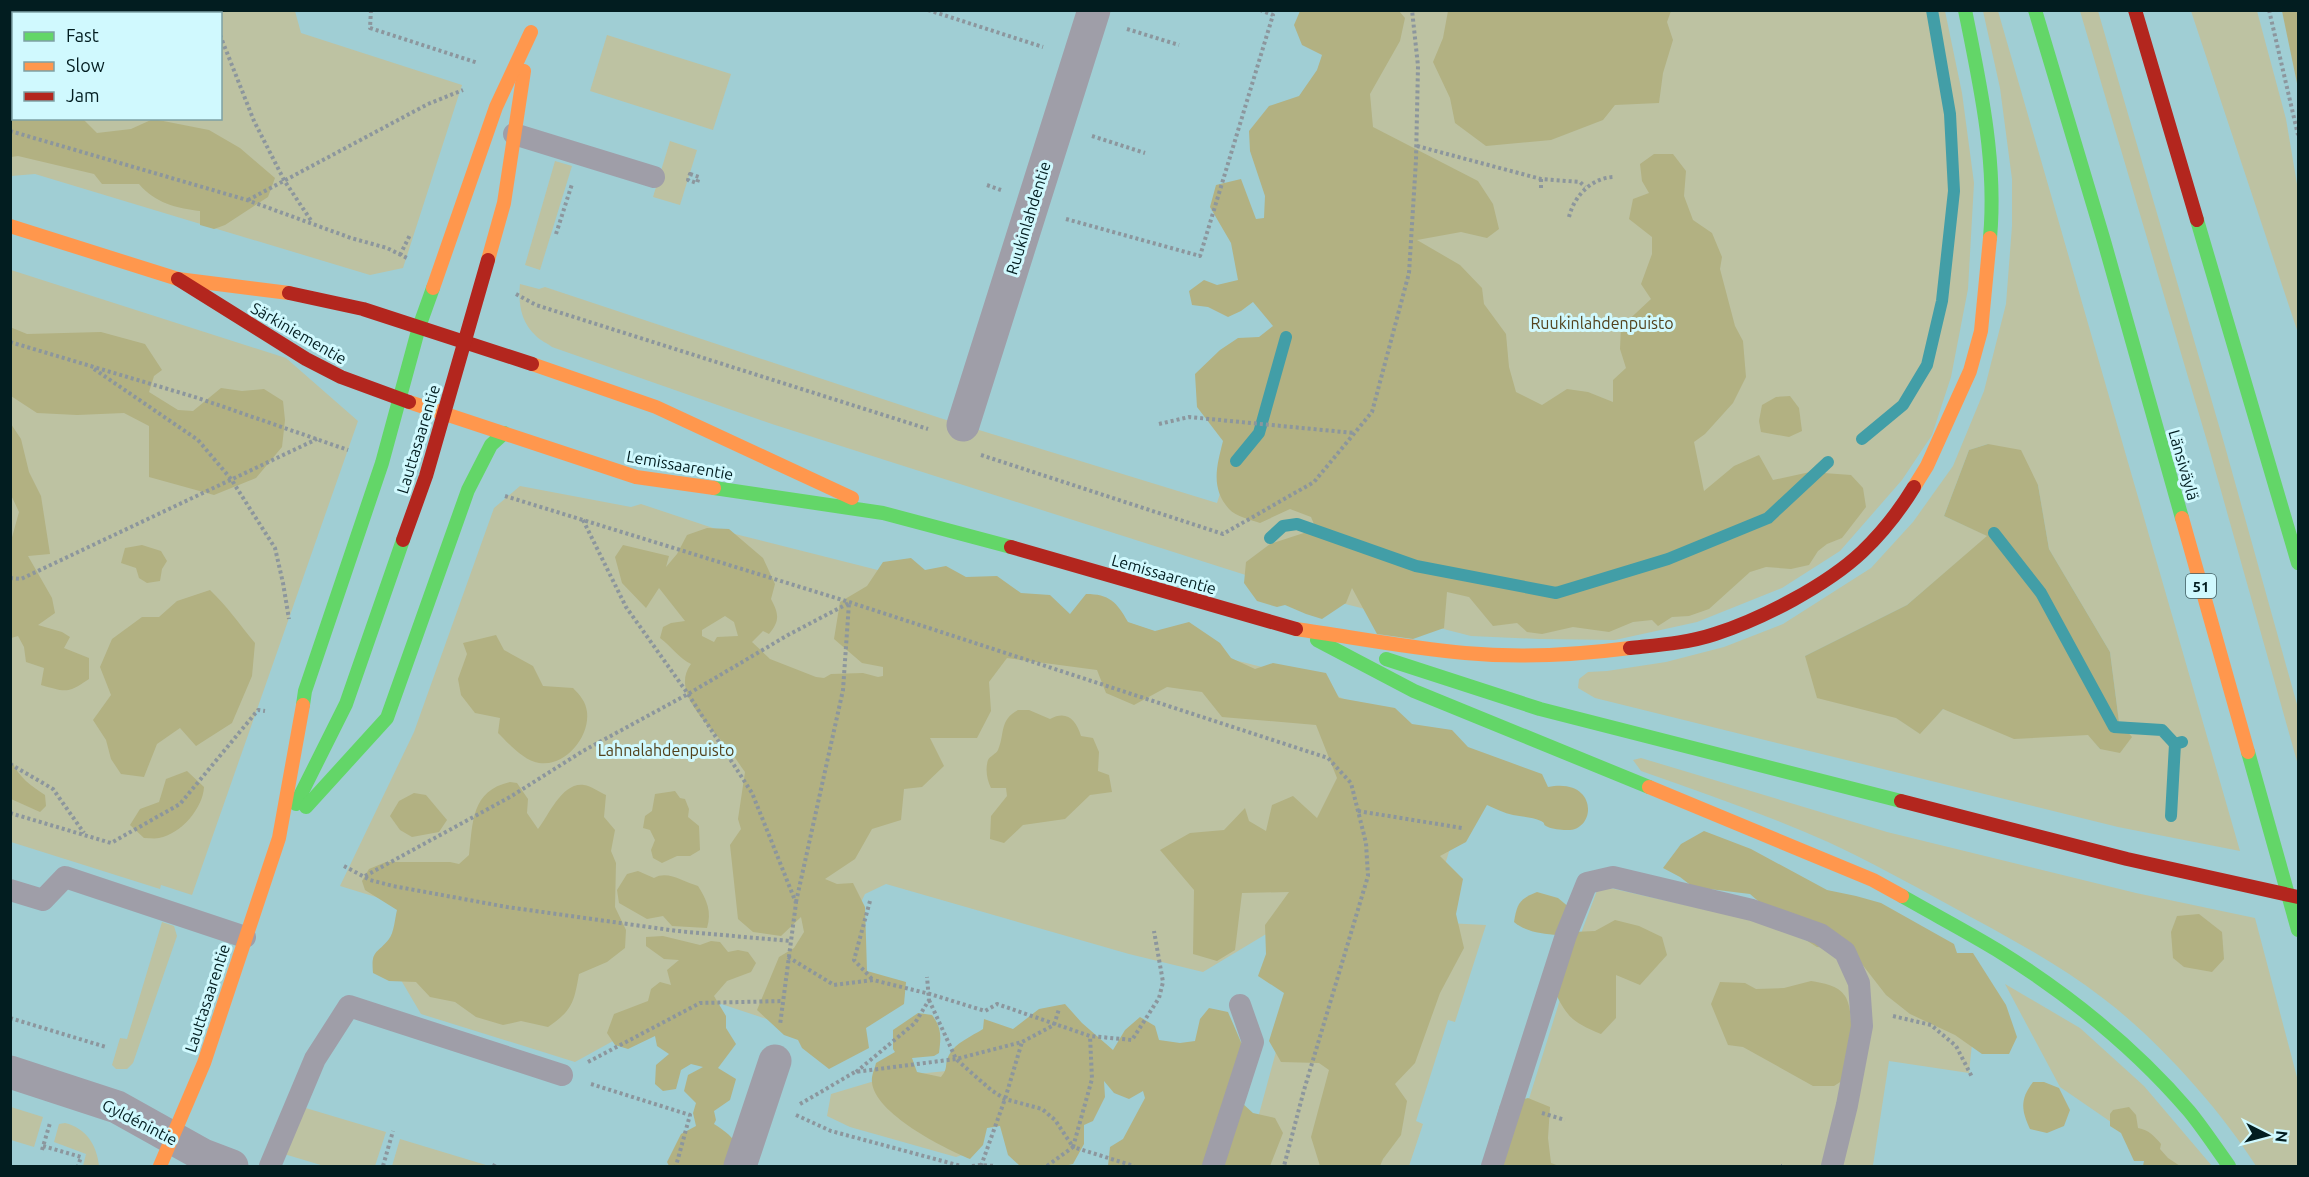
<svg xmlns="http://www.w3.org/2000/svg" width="2309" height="1177" font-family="Ubuntu,sans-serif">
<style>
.green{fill:#bdc2a2;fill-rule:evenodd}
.forest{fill:#b2b182;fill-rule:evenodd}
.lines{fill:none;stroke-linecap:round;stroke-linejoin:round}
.stream{stroke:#429ea7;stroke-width:12}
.path{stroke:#8c969d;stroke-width:4;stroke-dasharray:3 3;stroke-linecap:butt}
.lane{stroke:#9f9ea8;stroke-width:22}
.street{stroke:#9f9ea8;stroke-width:33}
.fast{stroke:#63d668;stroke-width:14}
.slow{stroke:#ff974d;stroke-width:14}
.jam{stroke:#b3261e;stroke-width:14}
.labels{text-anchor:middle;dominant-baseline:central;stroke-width:6;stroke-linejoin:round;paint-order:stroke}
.shield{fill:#d0f9fe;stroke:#405f63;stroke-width:1.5}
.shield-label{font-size:15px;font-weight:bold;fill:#021d20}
.street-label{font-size:16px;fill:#021d20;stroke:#d0f9fe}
.park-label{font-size:16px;fill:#53421d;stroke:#d0f9fe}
</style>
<rect width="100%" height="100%" fill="#a0ced4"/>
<g class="green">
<path d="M10,11H295L301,33L462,85L403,268L370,275L35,174L11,176ZM14,14H220V118H14Z"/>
<path d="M1352,11H1945L1962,93L1974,183L1968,289L1951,377L1932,435L1902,480L1840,551L1782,588L1697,622L1615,640L1539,639L1471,636L1314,596L1255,578L772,424L552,347C547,343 541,341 536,336C521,322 518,304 520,284L539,289L545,287L940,418L1217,503L1372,17Z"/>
<path d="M1983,11H1998L2240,851L2118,827L1595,698L1578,688L1579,679L1588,672L1607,671L1666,662L1724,647L1783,624L1871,568L1913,522L1953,466L1984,391L2006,304L2012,226V179L2000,88ZM1988,444L2038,485L2049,549L2110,652L2119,722L2100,749L2089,735L1943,709L1919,733L1805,656L1907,605L1988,536L1944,516L1969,450Z"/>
<path d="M2080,11H2098L2224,443L2298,708V765L2209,448Z"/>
<path d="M2191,11H2257L2286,119L2298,190V333Z"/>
<path d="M607,35L731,74L713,130L590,91Z"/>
<path d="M670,141L697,150L680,205L653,197Z"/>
<path d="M555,161L572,166L540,270L525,265Z"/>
<path d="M11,270L286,358L358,421L192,895L161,885L160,889L11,842Z"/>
<path d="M520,486L631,507L641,504L719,530L1278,671L1479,756L1427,922L1486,925L1455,1022L1448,1020L1416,1121L1423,1124L1409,1166H1245L1316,904L1203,972L1129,954L886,884L865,894L823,980L806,1032L700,997L691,998L575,1062L421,1014L398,975L402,905L340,886L414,732L494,508Z"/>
<path d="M1641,758L1887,832L2136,893L2255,918L2298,1081V1166H2256C2220,1109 2158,1040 2104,999C2056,962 2002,934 1949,905C1909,883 1869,861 1828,842C1767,815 1704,793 1641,771L1633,760Z"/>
<path d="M1598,888H1610L1760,922L1877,969L1972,1044L1969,1073L1889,1061L1873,1165L1878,1166H1508L1579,939Z"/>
<path d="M162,922L174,926L177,936L133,1063L127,1069H116L112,1065L120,1038L127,1039Z"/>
<path d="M2005,984L2080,1028L2144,1086L2212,1166H2157L2140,1142L2060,1087Z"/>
<path d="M956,1070L971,1152L956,1157L850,1127L827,1116L831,1094L888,1077Z"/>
<path d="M299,1106L386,1132L375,1166H324L284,1154Z"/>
<path d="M11,1107L43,1117L34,1147L11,1140Z"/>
<path d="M65,1123C86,1128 97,1145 99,1166H83L86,1154L54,1142L59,1124Z"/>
<path d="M400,1139L486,1165V1166H392Z"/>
</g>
<g class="forest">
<path d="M1300,11H1399L1405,18L1400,41L1370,94L1373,127L1478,181L1493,204L1499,229L1487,238L1461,232L1417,240L1460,265L1482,288L1484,304L1506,334L1509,367L1516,392L1542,405L1567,389L1588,392L1613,402V380L1626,368L1620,349L1621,327L1651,299L1641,284L1652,254V237L1629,219L1633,199L1649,193L1642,181L1640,164L1654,154H1673L1686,171L1684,196L1693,220L1712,233L1722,257L1720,269L1735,326L1743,341L1746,377L1733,403L1705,434L1694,442L1704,491L1734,466L1759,455L1773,480L1810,472L1851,475L1863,488L1866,507L1842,538L1827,544L1818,551L1809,565L1791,569L1766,567L1750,572L1709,609L1689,616L1672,617L1658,626L1652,620L1633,622L1609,632L1573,627L1542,634L1527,632L1517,623L1493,626L1469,597L1447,592L1444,628L1413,639L1377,634L1352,588L1346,603L1322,619L1306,614L1285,605L1277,607L1257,601L1244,583L1246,562L1270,544L1316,529L1311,517L1290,509L1260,523C1251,520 1235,516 1229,509C1210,488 1217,465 1223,441L1197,407L1195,374L1220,350L1238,338L1259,337L1273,326L1253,302L1241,311L1228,317L1208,307L1192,305L1189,291L1204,280L1217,285L1238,280L1231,243L1210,207L1216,185L1241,179L1256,219L1264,218L1265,196L1250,151L1249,131L1269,106L1299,96L1317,70L1322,55L1302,45L1294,25Z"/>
<path d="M1448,11H1671L1667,22L1673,40L1663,73L1659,103L1615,105L1603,120L1551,140L1486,146L1455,123L1450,98L1433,62L1443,38Z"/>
<path d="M2282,11H2298V88Z"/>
<path d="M11,68L13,69L14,118L83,119L97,133L131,129L153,119L209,130L240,148L275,178L268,197L225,225L214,229L200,225V211C176,208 155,203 139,184H102L94,174L18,156L11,157Z"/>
<path d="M10,327L27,334L101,332L145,344L162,370L154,376L149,392L178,410L193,411L221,388L242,391L264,389L283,401L285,420L282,447L256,478L214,495L149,477V426L124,413L77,415L37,413L11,396Z"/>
<path d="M1790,396L1799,408L1802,431L1789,437L1761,432L1759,421L1762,405L1776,397Z"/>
<path d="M11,424L21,439L29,472L41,496L50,554L28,556L52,598L55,613L38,625L62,632L70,637L64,648L89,658V679C67,694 66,692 41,685L44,668L26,662L24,647L18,636L11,638V541L19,512L11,495Z"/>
<path d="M1988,444L2021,450L2038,485L2049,549L2110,652L2119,722L2132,737L2120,753L2100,749L2088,735L2014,739L1943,709L1920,734L1896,718L1817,698L1805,656L1907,605L1987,536L1944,516L1969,450Z"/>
<path d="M707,528L729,529L763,558L775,584L771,599C779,614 780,621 769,634L763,631L752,642L770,659L816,677L824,678L831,674L863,673L878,677L883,676V667L862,663L834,639L840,602L867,586L883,562L911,558L925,570L946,566L966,577L997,576L1021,593L1050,595L1070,614L1086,594C1109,594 1117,602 1128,622L1155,631L1189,622L1220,643L1231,658L1255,669L1273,663L1326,673L1339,698L1395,708L1412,724L1452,730L1468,747L1542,774L1548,787C1599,777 1597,832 1566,830C1561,830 1552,829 1548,827C1541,824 1547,824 1541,821C1533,817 1522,817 1513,815C1504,813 1496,809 1487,805L1466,842L1440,856L1463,879L1456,914L1464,948L1440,993L1415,1063L1395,1084L1407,1101L1401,1135L1383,1159L1380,1166H1320L1311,1137L1329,1070L1319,1063L1281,1062L1269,1041L1284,993L1258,976L1266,954L1265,925L1289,892L1242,893L1235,950L1217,961L1193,954L1194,890L1160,850L1190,833L1224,830L1245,808L1249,821L1266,831L1272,805L1293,796L1317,818L1337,778L1316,725L1222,717L1202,692L1167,687L1134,705L1106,693L1097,670L1007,658L989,682L991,711L977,738H930L944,766L922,787L904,789L901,820L872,829L855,859L825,879L837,884L853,883L865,907L867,971L906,982L904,1004L866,1028L869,1048L829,1069L802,1048L798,1040L784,1035L757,1010L779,957L794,948L804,932L801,917L781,936L753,932L738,919L730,845L741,829L738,819L745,772C738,763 733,753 725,745C709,725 670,692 691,664C680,659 671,646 660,638L663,627L671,623L685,621L659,588L646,608L622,583L615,557L623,545L669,556L666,567L677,554L687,535ZM725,616L734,622L738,636L717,637L714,642L702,636V630Z"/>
<path d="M142,545L161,551L167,561L162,569L160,581L147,583L139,578L136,568L121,563L125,548Z"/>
<path d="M210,590C227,606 240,625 255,643L252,676L232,723L196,746L180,728L157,744L144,777L121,774L111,759L106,740L93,720L111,695L100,667L112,639L142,617H159L177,601Z"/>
<path d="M496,635L504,650L533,666L543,686L573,688C580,695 586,702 587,712C590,737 565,767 539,763C524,761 509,744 498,733L500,718L475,713L461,695L458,679L467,654L463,643Z"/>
<path d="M1018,710H1029L1050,719C1067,710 1076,720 1081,736L1093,738L1099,752L1098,771L1109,775L1112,792L1090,795L1065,819L1023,825L1004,843L990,839L991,816L1007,796L1006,788H991C987,780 985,769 988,760C990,756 996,754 998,750C1005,734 999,720 1018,710Z"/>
<path d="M11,759C17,776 30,785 45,795L46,806L40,812L11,799Z"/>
<path d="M187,771L204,787C203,808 181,834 159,838C155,839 149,838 144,838L130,825L140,809L159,802L166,779Z"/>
<path d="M510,782L517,783L528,799L527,813L538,829C549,815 562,782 584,785C591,786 599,792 606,795L604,817L615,830L611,851L616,863L615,907L626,930L625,948L607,962L579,974C574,1002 573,1010 548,1027L521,1021L503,1025L476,1017L455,1002L430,997L416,982L389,981L373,973C371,950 376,955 389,939C394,933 395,918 397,910L365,890L362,881L369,869L386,862H450L459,864L469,855C473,822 471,791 510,782Z"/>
<path d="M675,791L680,798L685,799L689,809L688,817L699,826L700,850L690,856H677L662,863L653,858L651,850L655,840L650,830L643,828L645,816L652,811L655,794Z"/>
<path d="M414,793L426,795L447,820L439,832L412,837L400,830L390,816L399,801Z"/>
<path d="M1704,831L1751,849L1827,890L1856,896L1881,903L1954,944L1957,953H1973L2006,1005L2017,1037L2009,1054H1982L1955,1035L1910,1014L1886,995L1851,950L1817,947L1796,934L1750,894L1693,887L1680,877L1663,868L1681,844Z"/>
<path d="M638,871L654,878C668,870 683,882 698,886C707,900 712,912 707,928L672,926L663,916L647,919L619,903L617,890L627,874Z"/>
<path d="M1537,892L1558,898L1570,908L1558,935C1542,934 1526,932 1514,922C1517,904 1519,899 1537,892Z"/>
<path d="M2199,914L2222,932L2224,959L2212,972L2184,967L2173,958L2171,932L2177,916Z"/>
<path d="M1615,920L1639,926L1662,937L1667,955L1640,985L1616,975V1018L1601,1034C1575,1023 1568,1019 1556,994L1573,932L1595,931Z"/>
<path d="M663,936L700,945L711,941L720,942L728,952L738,950L748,952L756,963L751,972L727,981L714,996L726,1016V1028L736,1044L718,1068L736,1079L730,1100L714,1111L716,1120L714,1124C734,1137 739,1143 744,1166H669L667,1162L681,1134L696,1126L693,1113L696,1103L684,1091L688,1075L703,1067L691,1064L681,1070L676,1089L663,1091L655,1084L656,1065L669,1054L657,1046L655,1036L628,1049L615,1045L607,1033L614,1014L648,1001L651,989L660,982L671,985L667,970L679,960L664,959L646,946V937Z"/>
<path d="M1811,981C1823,983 1838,985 1845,996C1856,1013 1849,1057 1848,1077L1834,1086H1813L1743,1047L1728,1045L1711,1004L1720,982L1745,983L1756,989L1784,988Z"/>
<path d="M1065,1004L1082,1023L1113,1050L1125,1030L1140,1017L1155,1026L1159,1040L1180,1043L1195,1041L1200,1019L1209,1008L1228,1012L1250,1063L1242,1103L1253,1113L1275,1118L1283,1133L1270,1166H1108L1110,1147L1123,1139L1145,1098L1143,1091L1129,1099L1114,1093L1104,1081L1105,1097L1093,1121L1084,1125V1144L1073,1164L1064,1166H1020L1008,1155L1000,1126L987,1128L983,1145L970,1159C945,1149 874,1113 872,1082C871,1076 875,1068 876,1063L895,1052L893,1049V1030L918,1013L932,1015C942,1028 941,1037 939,1053L934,1056L912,1058L917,1072L941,1077C949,1068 944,1064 949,1055C955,1043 972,1036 983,1029L984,1019L1013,1029L1039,1009Z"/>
<path d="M2033,1082H2044L2059,1088L2070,1110L2064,1126L2047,1133L2030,1129C2021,1110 2020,1099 2033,1082Z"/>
<path d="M1528,1098L1550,1107L1548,1138L1551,1163L1559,1166H1483L1500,1105Z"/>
<path d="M2129,1107L2136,1115L2138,1128C2149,1130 2154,1136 2161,1144L2160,1149L2168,1158L2180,1166H2143L2144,1161H2134L2121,1133L2110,1126V1114L2113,1110Z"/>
</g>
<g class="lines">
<g class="stream">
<path d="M1862,439L1903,405L1927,365L1942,301L1954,191L1950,114L1932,10"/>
<path d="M1236,461L1259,433L1286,337"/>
<path d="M1994,533L2041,593L2114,727L2162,730L2175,744"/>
<path d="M1270,538L1283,526L1297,524L1416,566L1556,593L1668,559L1768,518L1828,462"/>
<path d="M2171,816L2175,744L2182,742"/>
</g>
<g class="path">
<path d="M211,10L212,14"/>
<path d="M371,10L370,28L478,63"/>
<path d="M928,10L1043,47"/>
<path d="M2269,10L2298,135"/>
<path d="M48,14L58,10"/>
<path d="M10,25L14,24"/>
<path d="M1127,29L1179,45"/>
<path d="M220,35L254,121L284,180L312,222"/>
<path d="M10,131L247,200L351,238L387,248L407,258"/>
<path d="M1092,136L1145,153"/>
<path d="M1417,146L1541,179L1580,182L1585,187"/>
<path d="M690,174L699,177L697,183L688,180Z"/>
<path d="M1541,179V190"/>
<path d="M987,185L1001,190"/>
<path d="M248,200L428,104L463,90"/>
<path d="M1569,217C1574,196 1592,177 1615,177"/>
<path d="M1066,219L1200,256L1273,15L1260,10"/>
<path d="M556,234L572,184"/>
<path d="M400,255L410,235"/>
<path d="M516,294L536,305L928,429"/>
<path d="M10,342L198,398L348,450"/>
<path d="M94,369L198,440L231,479L275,548L283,583L289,619"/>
<path d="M1159,424L1189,417L1354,433"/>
<path d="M981,455L1223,534L1314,482L1372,412L1409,273L1416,160L1418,66L1412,10"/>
<path d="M505,496L849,602L1328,758L1351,783L1366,843L1368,876L1304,1090L1284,1166"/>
<path d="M583,520L626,607L688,694L752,793L769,835L796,903L780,1025"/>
<path d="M10,578L21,579L317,439"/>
<path d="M10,764L53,789L84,833"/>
<path d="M1358,811L1462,828"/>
<path d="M10,813L111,843L180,804L258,710L265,711"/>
<path d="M344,866L370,880L393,886L507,907L677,931L790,941"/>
<path d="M365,876L510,797L583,751L688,694L788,635L849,603"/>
<path d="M870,901L854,960L872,979"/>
<path d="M796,902L843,690L849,603"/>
<path d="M788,957L834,985L873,980L930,994L985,1011L997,1004L1090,1036L1132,1040L1159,998L1163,982L1154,931"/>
<path d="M929,1000L956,1059L991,1090L1005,1099L1042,1109L1055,1120L1073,1147L1092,1079L1090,1036"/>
<path d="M1893,1016L1931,1025L1956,1046L1972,1077"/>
<path d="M10,1018L106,1047"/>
<path d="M588,1062L700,1003L783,1001"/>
<path d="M856,1072L915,1023L929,1000L927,977"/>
<path d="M591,1084L690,1115L676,1166"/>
<path d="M800,1104L855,1072L956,1059L1022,1042L1054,1025L1059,1009"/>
<path d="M1542,1113L1565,1120"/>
<path d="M796,1115L831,1131L961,1166"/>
<path d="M43,1146L81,1157L78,1166"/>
<path d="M42,1150L50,1123"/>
<path d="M383,1166L393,1131"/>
<path d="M494,1166L495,1164"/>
<path d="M972,1166L981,1165L995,1166"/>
<path d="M981,1166L1005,1099L1022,1042"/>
<path d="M1047,1166L1073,1147L1134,1166"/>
<path d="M1781,1166H1782"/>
</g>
<g class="lane">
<path d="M514,134L654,177"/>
<path d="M10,890L43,900L65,877L245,937"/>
<path d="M270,1166L315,1059L349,1006L562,1075"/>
<path d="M1213,1166L1253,1042L1240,1005"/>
<path d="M1492,1166L1566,935L1587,883L1613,877L1752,910L1820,934L1845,952L1859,983L1862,1026L1847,1105L1832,1166"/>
</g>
<g class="street">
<path d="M963,425L1094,10"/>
<path d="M10,1072L117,1107L203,1155L232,1166"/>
<path d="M740,1166L775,1061"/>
</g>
<g class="fast">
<path d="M1965,10C1980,84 1997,161 1990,238"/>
<path d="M2035,10L2104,241L2182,518"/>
<path d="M2197,220L2298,563"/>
<path d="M714,488L883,513L1011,547"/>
<path d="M1317,640L1414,691L1649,787"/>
<path d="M1386,659L1540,709L1901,801"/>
<path d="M303,705L305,691L382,463L419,327L433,288"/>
<path d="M2248,752L2298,930"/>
<path d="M296,804L346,704L403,540"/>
<path d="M306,807L387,718L468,490L491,445L504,433"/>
<path d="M1902,896C1933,914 1966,931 1997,950C2068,994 2134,1047 2189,1111C2203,1128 2216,1148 2229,1166"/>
</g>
<g class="slow">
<path d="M10,226L178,279L289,293"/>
<path d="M488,260L504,203L524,71"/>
<path d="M433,288L496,107L531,32"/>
<path d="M532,364L656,407L852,498"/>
<path d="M409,402L636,477L714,488"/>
<path d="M1914,487L1927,466L1970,371L1981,331L1990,238"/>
<path d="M2182,518L2248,752"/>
<path d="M1296,629C1352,637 1408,648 1465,653C1519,658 1576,655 1630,648"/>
<path d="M1649,787L1873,880L1902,896"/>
<path d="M160,1166L204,1063L279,838L303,705"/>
</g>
<g class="jam">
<path d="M2135,10L2197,220"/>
<path d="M178,279L306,359L341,377L409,402"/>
<path d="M289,293L363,309L532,364"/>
<path d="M403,540L426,476L488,260"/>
<path d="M1011,547L1296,629"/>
<path d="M1630,648C1658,645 1688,643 1715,634C1762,619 1827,585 1862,552C1882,533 1900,510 1914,487"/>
<path d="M1901,801L2127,859L2298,897"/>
</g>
</g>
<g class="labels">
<rect class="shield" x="2186" y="574" width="30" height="24" rx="4.5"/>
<g class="shield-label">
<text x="2201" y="586">51</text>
</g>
<g class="street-label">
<text transform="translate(1028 218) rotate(-73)">Ruukinlahdentie</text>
<text transform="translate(299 333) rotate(30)">Särkiniementie</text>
<text transform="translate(418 439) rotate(-73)">Lauttasaarentie</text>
<text transform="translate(680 465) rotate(10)">Lemissaarentie</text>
<text transform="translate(2184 465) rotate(74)">Länsiväylä</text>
<text transform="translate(1164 574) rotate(16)">Lemissaarentie</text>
<text transform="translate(207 998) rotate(-72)">Lauttasaarentie</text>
<text transform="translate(140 1122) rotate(27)">Gyldénintie</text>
</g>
<g class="park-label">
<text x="1602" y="323">Ruukinlahdenpuisto</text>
<text x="666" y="750">Lahnalahdenpuisto</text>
</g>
</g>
<rect width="2309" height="1177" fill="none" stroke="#021d20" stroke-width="24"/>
<rect x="12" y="12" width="210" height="108" fill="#d0f9fe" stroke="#7ea1a5" stroke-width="1.5"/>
<rect x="24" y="32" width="30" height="9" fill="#63d668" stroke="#7ea1a5" stroke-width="1.5"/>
<text x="66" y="42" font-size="18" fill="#021d20">Fast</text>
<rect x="24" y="62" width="30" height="9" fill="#ff974d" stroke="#7ea1a5" stroke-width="1.5"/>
<text x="66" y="72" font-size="18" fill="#021d20">Slow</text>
<rect x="24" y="92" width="30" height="9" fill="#b3261e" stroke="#7ea1a5" stroke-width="1.5"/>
<text x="66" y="102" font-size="18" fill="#021d20">Jam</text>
<g transform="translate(2267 1135) rotate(96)" stroke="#d0f9fe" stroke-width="4.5" paint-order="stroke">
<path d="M0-4.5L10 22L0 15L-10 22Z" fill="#021d20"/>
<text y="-9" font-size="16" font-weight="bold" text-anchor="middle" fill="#021d20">N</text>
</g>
</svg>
